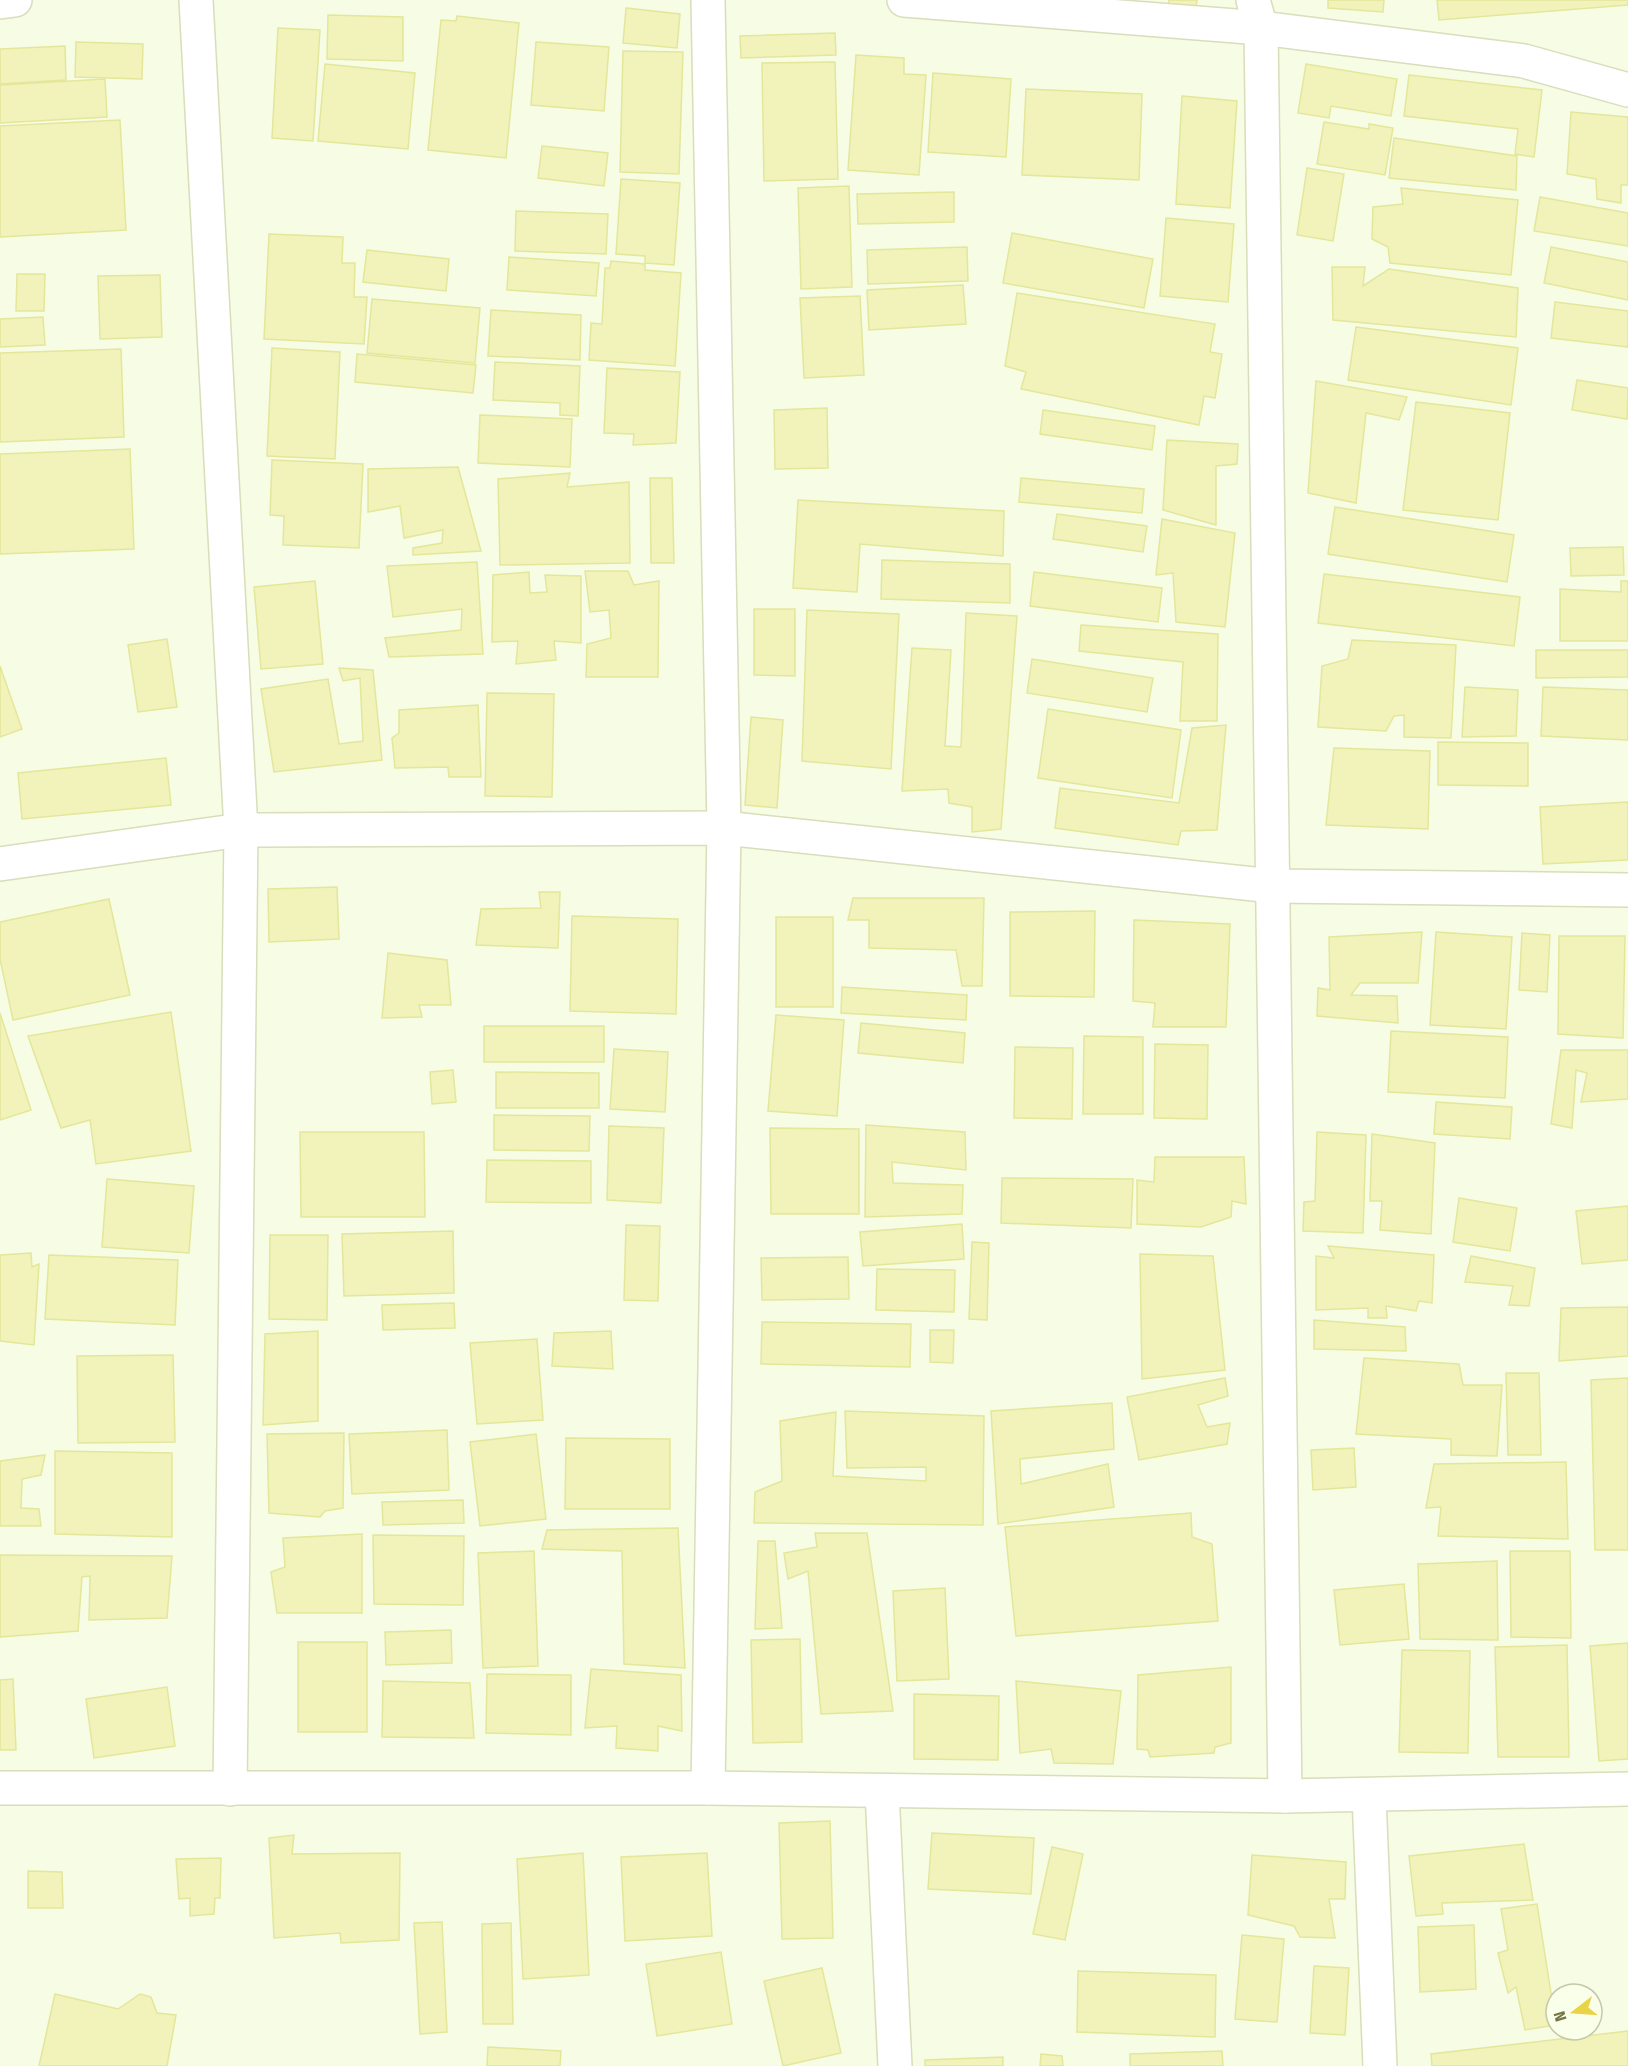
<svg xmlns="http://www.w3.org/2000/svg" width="1628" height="2066" font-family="'Fira Sans Condensed',sans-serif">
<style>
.building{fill:#f1f3ba;stroke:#e4e69a;stroke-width:1.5}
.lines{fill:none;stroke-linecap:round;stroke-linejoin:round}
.minor-casing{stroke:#d9ddba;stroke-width:36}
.minor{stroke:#fff;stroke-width:33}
</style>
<rect width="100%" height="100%" fill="#f6fde4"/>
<g class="building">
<path d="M1169,0H1197L1196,7L1168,5Z"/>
<path d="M1328,0H1384L1383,12L1328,8Z"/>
<path d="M1437,0H1628V5L1439,20Z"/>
<path d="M626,8L680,14L677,48L623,43Z"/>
<path d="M328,15L403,17V61L327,59Z"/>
<path d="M457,16L519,23L506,158L428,150L441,20L456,21Z"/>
<path d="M278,28L320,30L313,141L272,138Z"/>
<path d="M835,33L836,55L741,58L740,36Z"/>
<path d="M76,42L143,44L142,79L75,77Z"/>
<path d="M536,42L609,47L604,111L531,105Z"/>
<path d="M65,46L66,80L0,84V49Z"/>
<path d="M623,51L683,52L679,174L620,172Z"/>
<path d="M856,55L904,58V74L926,75L919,175L848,170Z"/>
<path d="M835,62L838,179L764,181L762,63Z"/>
<path d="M325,64L415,73L408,149L318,141Z"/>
<path d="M1306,64L1397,79L1391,116L1331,106L1329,118L1298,113Z"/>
<path d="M933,73L1011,79L1006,157L928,152Z"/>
<path d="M1409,75L1542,90L1534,157L1515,154L1518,129L1404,116Z"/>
<path d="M105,79L107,117L0,123V85Z"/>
<path d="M1026,89L1142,94L1139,180L1022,175Z"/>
<path d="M1182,96L1237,101L1230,208L1176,204Z"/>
<path d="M1571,112L1628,117V185H1621V203L1597,199L1596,179L1567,174Z"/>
<path d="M120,120L126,230L0,237V126Z"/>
<path d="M1324,122L1369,129V124L1393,128L1385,175L1317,164Z"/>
<path d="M1394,138L1517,156L1516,190L1389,178Z"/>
<path d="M542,146L608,153L604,186L538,178Z"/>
<path d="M1307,168L1344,174L1333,241L1297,235Z"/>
<path d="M621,179L680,183L674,265L645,263V256L616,254Z"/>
<path d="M849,186L852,287L801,289L798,188Z"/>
<path d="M1401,188L1518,200L1511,275L1390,263L1388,247L1372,239L1373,207L1403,204Z"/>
<path d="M954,192V222L858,224L857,194Z"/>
<path d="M1540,197L1628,213V246L1534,231Z"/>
<path d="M516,211L608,214L606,254L515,251Z"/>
<path d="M1166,218L1234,224L1228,302L1160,296Z"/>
<path d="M1012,233L1153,259L1144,308L1003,283Z"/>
<path d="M269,234L343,237L342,263H355L354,297H367L364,344L264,339Z"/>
<path d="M967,247L968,281L868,284L867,250Z"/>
<path d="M1551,247L1628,262V300L1544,283Z"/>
<path d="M367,250L449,259L446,291L363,282Z"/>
<path d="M509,257L599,263L596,296L507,290Z"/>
<path d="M611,261L645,264V270L681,273L675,366L589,360L591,323L602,324L605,268H610Z"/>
<path d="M1332,267H1365L1363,286L1389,269L1518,288L1516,337L1333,320Z"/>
<path d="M17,274H45L44,311H16Z"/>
<path d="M160,275L162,337L100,339L98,276Z"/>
<path d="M963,285L966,324L869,330L867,290Z"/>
<path d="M1017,293L1215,324L1210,352L1222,354L1215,398L1204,396L1199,425L1021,389L1026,372L1005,366Z"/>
<path d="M860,296L864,375L804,378L800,298Z"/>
<path d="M372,299L480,308L475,363L367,353Z"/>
<path d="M1555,302L1628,311V347L1551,338Z"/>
<path d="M491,310L581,315L580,360L488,356Z"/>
<path d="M43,317L45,345L0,347V319Z"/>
<path d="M1356,327L1518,348L1511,405L1348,380Z"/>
<path d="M272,348L340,352L335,459L267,456Z"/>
<path d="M121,349L124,437L0,442V353Z"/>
<path d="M357,354L476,365L473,393L355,382Z"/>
<path d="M495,362L580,366L578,416L560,415V403L493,400Z"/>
<path d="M607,368L680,372L676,443L633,445L634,434L604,433Z"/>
<path d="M1577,380L1628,388L1627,419L1572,410Z"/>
<path d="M1316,381L1407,397L1399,420L1366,413L1356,503L1308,493Z"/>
<path d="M1416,402L1510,413L1498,520L1403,510Z"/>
<path d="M827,408L828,468L775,469L774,410Z"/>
<path d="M1043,410L1155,426L1152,450L1040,434Z"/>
<path d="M480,415L572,419L570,467L478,463Z"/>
<path d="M1167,440L1238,444L1237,464L1216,466V525L1163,510Z"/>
<path d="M130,449L134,549L0,554V454Z"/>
<path d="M272,460L363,464L359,548L283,545L284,516L270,515Z"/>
<path d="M458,467L481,551L413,555V548L442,543L443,530L404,538L400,506L368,512V469Z"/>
<path d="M570,473L567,487L629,482L630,563L500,565L498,479Z"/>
<path d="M650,478H672L674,563H651Z"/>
<path d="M1021,478L1144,489L1142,513L1019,502Z"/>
<path d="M798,500L1004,511L1003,556L860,544L857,592L793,588Z"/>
<path d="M1335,507L1514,535L1507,582L1328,554Z"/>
<path d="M1057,514L1147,526L1143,552L1053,539Z"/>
<path d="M1162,519L1235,533L1225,627L1176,622L1173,573L1156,575Z"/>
<path d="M1623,547L1624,575L1571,576L1570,548Z"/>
<path d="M882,560L1010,564V603L881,599Z"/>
<path d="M477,562L483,654L389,657L385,638L461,630L462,609L393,617L387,566Z"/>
<path d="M585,571H628L634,585L659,581L658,677H586L587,644L611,638L609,610L590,612Z"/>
<path d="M529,572L530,593L547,592L545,575L581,576V643L554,641L556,660L516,664L518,641L492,642L493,575Z"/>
<path d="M1034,572L1162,588L1158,622L1030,606Z"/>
<path d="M1324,574L1520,597L1514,646L1318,623Z"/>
<path d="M315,581L323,664L261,669L254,587Z"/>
<path d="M1621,581H1628V641H1560V589L1621,592Z"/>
<path d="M754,609H795V676L754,675Z"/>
<path d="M807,610L899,614L891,769L802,761Z"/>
<path d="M966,613L1017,616L1001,829L972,832V807L949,803L948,789L902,791L912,648L951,650L945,746L961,747Z"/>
<path d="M1081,625L1218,634L1217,721H1180L1183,662L1079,651Z"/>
<path d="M167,639L177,707L138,712L128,645Z"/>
<path d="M1352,640L1456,645L1451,738L1404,737V715L1394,716L1386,731L1318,727L1322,666L1348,659Z"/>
<path d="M1536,650H1628V677L1536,678Z"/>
<path d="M1032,659L1153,678L1147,712L1027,693Z"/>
<path d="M0,666L22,729L0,737Z"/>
<path d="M339,668L373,670L382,760L274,772L261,689L328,679L339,744L363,741L360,678L343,681Z"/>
<path d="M1465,687L1518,690L1516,736L1462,737Z"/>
<path d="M1543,687L1628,690V740L1541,736Z"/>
<path d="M487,693L554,694L552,797L485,796Z"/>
<path d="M478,705L481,777H449L448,767L395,768L392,738L399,733V710Z"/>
<path d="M1048,709L1181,730L1172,798L1038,778Z"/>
<path d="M751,717L783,720L777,808L745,805Z"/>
<path d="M1226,725L1217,830L1181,831L1178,845L1055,828L1060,788L1179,803L1192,728Z"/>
<path d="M1438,742L1528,743V786L1438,785Z"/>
<path d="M1334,748L1430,751L1428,829L1326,825Z"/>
<path d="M166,758L171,805L22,819L18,773Z"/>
<path d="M1628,802V860L1543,864L1540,807Z"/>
<path d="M337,887L339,939L269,942L268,889Z"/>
<path d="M539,892H560L558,948L476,945L481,909L541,908Z"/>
<path d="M853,898H984L982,986H962L956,950L869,948V920H848Z"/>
<path d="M109,899L130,995L13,1020L0,959V922Z"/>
<path d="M1095,911L1094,997L1010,996V912Z"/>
<path d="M572,916L678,919L676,1014L570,1011Z"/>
<rect x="776" y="917" width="57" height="90"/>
<path d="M1134,920L1230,924L1226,1027H1153L1155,1003L1133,1001Z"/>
<path d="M1422,932L1418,983H1360L1351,995L1397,996L1398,1023L1317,1016L1318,988L1330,990L1329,937Z"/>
<path d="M1436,932L1512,937L1506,1029L1430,1025Z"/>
<path d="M1522,933L1550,935L1547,992L1519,990Z"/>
<path d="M1559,936H1625L1623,1038L1558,1034Z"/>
<path d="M388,953L447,960L451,1005H419L422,1017L382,1018Z"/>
<path d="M842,987L967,995L966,1020L841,1013Z"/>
<path d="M171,1012L191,1151L96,1164L90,1120L61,1128L28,1036Z"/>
<path d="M0,1013L31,1110L0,1120Z"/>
<path d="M776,1015L844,1020L837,1116L768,1111Z"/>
<path d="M861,1023L965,1033L963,1063L858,1053Z"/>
<rect x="484" y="1026" width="120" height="36"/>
<path d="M1391,1031L1508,1037L1505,1098L1388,1092Z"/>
<path d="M1084,1036L1143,1037V1114H1083Z"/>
<path d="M1155,1044L1208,1045L1207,1119L1154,1118Z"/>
<path d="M1015,1047L1073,1048L1072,1119L1014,1118Z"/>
<path d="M614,1049L668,1052L665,1112L610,1109Z"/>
<path d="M1561,1050H1628V1099L1581,1102L1587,1073L1576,1070L1572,1128L1551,1124Z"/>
<path d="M453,1070L456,1102L432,1104L430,1072Z"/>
<path d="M496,1072L599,1073V1108H496Z"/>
<path d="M1436,1102L1512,1107L1510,1139L1434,1134Z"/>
<path d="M494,1115L590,1116L589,1151L494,1150Z"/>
<path d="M866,1125L965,1132L966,1170L892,1162L893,1183L963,1185L962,1214L865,1217Z"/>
<path d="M609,1126L664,1128L661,1203L607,1200Z"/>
<path d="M770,1128L859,1129V1214H771Z"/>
<path d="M300,1132H424L425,1217H301Z"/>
<path d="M1317,1132L1366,1135L1363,1233L1303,1231L1304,1202L1315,1201Z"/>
<path d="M1372,1134L1435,1143L1431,1234L1380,1230L1382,1201H1370Z"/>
<path d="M1155,1157H1244L1246,1204L1232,1201L1231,1217L1201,1227L1137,1224V1180L1154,1182Z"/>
<path d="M487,1160L591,1161V1203L486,1202Z"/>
<path d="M1002,1178L1133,1179L1131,1228L1001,1223Z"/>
<path d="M107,1179L194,1186L189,1253L102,1247Z"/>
<path d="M1459,1198L1517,1208L1510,1251L1453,1242Z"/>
<path d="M1628,1206V1260L1582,1264L1576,1211Z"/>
<path d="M962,1224L964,1259L863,1266L860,1232Z"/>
<path d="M626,1225L660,1226L658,1301L624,1300Z"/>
<path d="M453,1231L454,1293L344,1296L342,1234Z"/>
<path d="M270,1235H328L327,1320L269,1319Z"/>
<path d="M972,1242L989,1243L987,1320L969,1319Z"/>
<path d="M1328,1246L1434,1255L1432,1303L1419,1301L1416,1311L1386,1306L1387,1318H1368V1308L1316,1310V1256L1334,1258Z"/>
<path d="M31,1253L32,1267L39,1264L34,1345L0,1341V1255Z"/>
<path d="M1140,1254L1213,1256L1225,1370L1142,1379Z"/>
<path d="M49,1255L178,1260L175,1325L45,1319Z"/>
<path d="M1471,1256L1535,1268L1529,1306L1509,1305L1513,1286L1465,1282Z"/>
<path d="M848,1257L849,1299L762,1300L761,1258Z"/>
<path d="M877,1269L955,1270L954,1312L876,1310Z"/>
<path d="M454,1303L455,1328L383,1330L382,1305Z"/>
<path d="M1628,1307V1356L1559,1361L1561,1308Z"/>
<path d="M1314,1320L1405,1327L1406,1351L1314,1349Z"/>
<path d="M762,1322L911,1324L910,1367L761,1364Z"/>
<path d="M930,1330H954L953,1363L930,1362Z"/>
<path d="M318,1331V1421L263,1425L265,1334Z"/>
<path d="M611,1331L613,1369L552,1366L554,1333Z"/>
<path d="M537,1339L543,1420L477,1424L470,1343Z"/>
<path d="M173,1355L175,1442L78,1443L77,1356Z"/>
<path d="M1364,1358L1459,1364L1463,1385H1502L1497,1456L1451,1455V1439L1356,1434Z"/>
<path d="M1506,1373H1539L1541,1455H1508Z"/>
<path d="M1225,1378L1228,1396L1198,1405L1207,1427L1230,1423L1227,1444L1139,1460L1127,1397Z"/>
<path d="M1628,1378V1550H1595L1591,1380Z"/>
<path d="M1112,1403L1114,1449L1020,1459L1021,1484L1108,1464L1114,1507L998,1524L991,1411Z"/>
<path d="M845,1411L984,1416L983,1525L754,1523L755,1492L782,1481L780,1421L836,1412L833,1476L926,1481V1467L847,1468Z"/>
<path d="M447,1430L449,1490L352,1494L349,1434Z"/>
<path d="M344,1433L343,1508L325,1511L320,1517L269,1513L267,1434Z"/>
<path d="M536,1434L546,1519L480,1526L470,1442Z"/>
<path d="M566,1438L670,1439V1509H565Z"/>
<path d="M1354,1448L1356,1487L1313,1490L1311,1450Z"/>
<path d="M55,1451L172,1453V1537L55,1534Z"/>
<path d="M45,1455L41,1475L22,1479L21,1508L39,1509L41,1526H0V1461Z"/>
<path d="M1566,1462L1568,1539L1438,1536L1441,1507L1426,1508L1434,1464Z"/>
<path d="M463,1500L464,1523L383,1525L382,1502Z"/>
<path d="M1191,1513L1192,1537L1212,1544L1218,1621L1016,1636L1005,1527Z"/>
<path d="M678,1528L685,1668L624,1664L622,1551L542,1549L547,1530Z"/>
<path d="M815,1533H867L893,1711L821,1714L808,1571L788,1579L784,1553L817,1547Z"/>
<path d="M362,1534V1613H277L271,1572L285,1567L283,1538Z"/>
<path d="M373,1535L464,1536L463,1605L374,1604Z"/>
<path d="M758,1541H775L782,1628L755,1629Z"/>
<path d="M534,1551L538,1666L483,1668L478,1553Z"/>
<path d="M1510,1551H1570L1571,1638L1511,1637Z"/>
<path d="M0,1555L172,1556L167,1618L89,1620L90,1576L82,1577L78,1631L0,1637Z"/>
<path d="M1497,1561L1498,1640L1420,1639L1418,1564Z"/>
<path d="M1404,1584L1409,1639L1340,1645L1334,1590Z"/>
<path d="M945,1588L949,1679L897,1681L893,1591Z"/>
<path d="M451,1630L452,1663L386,1665L385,1632Z"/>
<path d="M800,1639L802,1742L753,1743L751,1640Z"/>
<rect x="298" y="1642" width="69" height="90"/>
<path d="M1628,1643V1759L1599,1761L1590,1646Z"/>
<path d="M1567,1645L1569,1757H1498L1495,1647Z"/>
<path d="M1402,1650L1470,1651L1468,1753L1399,1752Z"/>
<path d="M1231,1667V1743L1215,1747L1214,1753L1150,1757L1148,1750L1137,1749L1138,1675Z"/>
<path d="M591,1669L681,1675L682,1731L658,1726V1751L616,1748L617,1726L585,1728Z"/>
<path d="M487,1674L571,1675V1735L486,1733Z"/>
<path d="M13,1679L16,1750H0V1680Z"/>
<path d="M383,1681L470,1683L474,1738L382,1737Z"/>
<path d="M1016,1681L1121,1691L1113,1764L1054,1763L1051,1749L1020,1753Z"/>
<path d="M167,1687L175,1746L94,1758L86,1699Z"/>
<path d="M914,1694L999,1696L998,1760L914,1759Z"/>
<path d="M830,1821L833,1938L782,1939L779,1823Z"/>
<path d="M932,1833L1034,1838L1031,1894L928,1889Z"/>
<path d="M294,1835L292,1854L400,1853L399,1940L341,1943L340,1933L274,1938L269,1838Z"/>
<path d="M1524,1844L1533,1900L1442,1903L1443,1914L1416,1916L1409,1856Z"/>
<path d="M1052,1847L1083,1854L1065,1940L1033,1934Z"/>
<path d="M583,1853L589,1975L523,1979L517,1859Z"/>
<path d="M707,1853L712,1936L625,1941L621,1857Z"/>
<path d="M1252,1855L1346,1862L1345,1899H1329L1335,1938L1300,1937L1294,1926L1248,1915Z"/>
<path d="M221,1858L220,1898H215L214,1914L190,1916V1898L179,1899L176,1859Z"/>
<path d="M28,1871L62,1872L63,1908H28Z"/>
<path d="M1537,1904L1556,2025L1525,2030L1516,1987L1508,1993L1498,1953L1508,1950L1501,1909Z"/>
<path d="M442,1922L447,2032L420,2034L414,1923Z"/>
<path d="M511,1923L513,2024H483L482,1924Z"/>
<path d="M1474,1925L1476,1989L1420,1992L1418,1927Z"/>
<path d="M1242,1935L1284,1939L1277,2022L1235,2019Z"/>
<path d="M721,1952L732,2024L657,2036L646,1964Z"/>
<path d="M1314,1966L1349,1968L1345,2035L1310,2033Z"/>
<path d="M822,1968L841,2053L783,2066L764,1981Z"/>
<path d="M1078,1971L1216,1975L1215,2037L1077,2032Z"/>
<path d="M55,1994L118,2009L140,1994L151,1997L157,2013L176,2015L167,2066H39Z"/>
<path d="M1628,2031V2066H1432L1431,2054Z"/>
<path d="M488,2047L561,2051L560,2066H487Z"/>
<path d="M1222,2051L1223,2066H1130V2054Z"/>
<path d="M1041,2054L1062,2056L1063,2066H1040Z"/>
<path d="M1003,2057V2066H925V2060Z"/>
</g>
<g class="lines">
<defs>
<g id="minor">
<path d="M196,0L241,830L230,1789"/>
<path d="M904,0L1261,28L1524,61L1628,90"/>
<path d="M1253,0L1261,28L1285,1796"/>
<path d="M0,2L15,0"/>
<path d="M0,864L241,830L724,828L1273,886L1628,890"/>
<path d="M0,1788H708L1285,1796L1628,1789"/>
<path d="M708,1788L724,828L708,0"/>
<path d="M882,1791L895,2066"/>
<path d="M1369,1796L1380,2066"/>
</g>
</defs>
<use href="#minor" class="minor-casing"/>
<use href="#minor" class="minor"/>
</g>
<g transform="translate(1574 2012) rotate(253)"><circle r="28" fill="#faffea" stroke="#c5c8a9" stroke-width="1.5"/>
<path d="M0-4.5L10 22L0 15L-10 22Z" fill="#ead445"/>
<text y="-9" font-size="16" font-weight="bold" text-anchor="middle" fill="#767648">N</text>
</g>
</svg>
